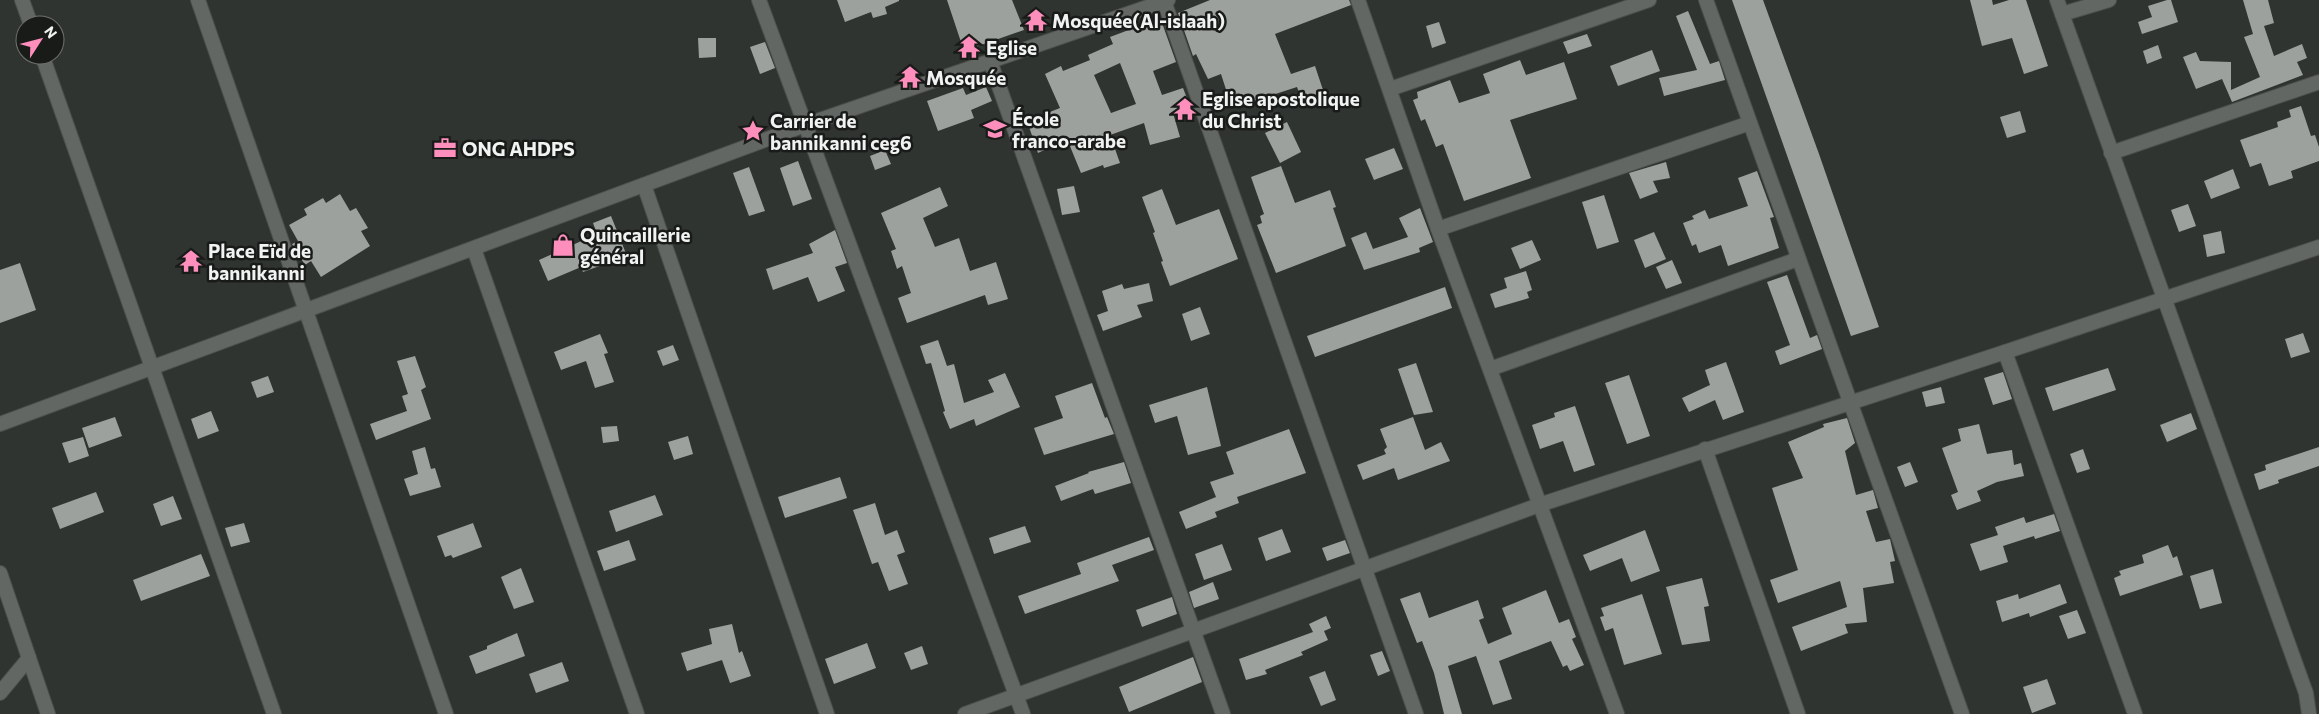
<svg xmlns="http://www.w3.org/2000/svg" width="2319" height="714" font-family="Commissioner,sans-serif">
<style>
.building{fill:#9da19d;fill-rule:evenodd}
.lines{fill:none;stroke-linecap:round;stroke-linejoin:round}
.minor-casing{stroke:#4c4f4c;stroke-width:16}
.tertiary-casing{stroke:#4c4f4c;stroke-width:16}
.minor{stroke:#636764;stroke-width:14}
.tertiary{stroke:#636764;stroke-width:14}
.labels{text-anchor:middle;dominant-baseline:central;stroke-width:5;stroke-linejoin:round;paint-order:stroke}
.poi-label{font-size:19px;font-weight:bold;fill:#f0f3f1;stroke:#191b19;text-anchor:start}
</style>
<rect width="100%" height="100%" fill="#303431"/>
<g class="building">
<path d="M837,0H899V1L885,7L887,14L873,18L871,12L845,22Z"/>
<path d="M947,0H1012L1024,30L964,51Z"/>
<path d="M1210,0H1349L1351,5L1275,34L1291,74L1315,66L1325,96L1303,103L1297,87L1232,108L1221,74L1208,79L1196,54L1193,56L1178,13Z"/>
<path d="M1732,0H1763L1819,154L1879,327L1851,336Z"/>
<path d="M1970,0H1992L1993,5L2009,0H2026L2048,66L2024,74L2012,38L1982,46Z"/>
<path d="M2167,0H2171L2178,22L2142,34L2138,22L2152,17L2148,6Z"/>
<path d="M2243,0H2268L2274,23L2264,26L2274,56L2302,44L2307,58L2297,62L2303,75L2232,102L2222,79L2196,89L2183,57L2196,52L2200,61L2231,62V90L2260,77L2244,37L2253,34Z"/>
<path d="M1688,11L1710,64L1719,61L1725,80L1664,96L1659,78L1697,70L1676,16Z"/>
<path d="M1158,19V21L1161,20L1176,62L1153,71L1162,95L1183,88L1190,106L1173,113L1180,137L1150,145L1144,123L1110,135L1120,163L1104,168L1103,165L1081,173L1067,139L1038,153L1027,121L1060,108L1045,74L1061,66L1063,71L1090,60L1088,55L1113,44L1110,37ZM1120,63L1136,104L1111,113L1094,75Z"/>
<path d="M1439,22L1446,43L1432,48L1426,26Z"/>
<path d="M1587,34L1592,46L1568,54L1563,42Z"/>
<path d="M698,38H716V57L699,58Z"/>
<path d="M765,42L775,68L760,74L750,47Z"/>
<path d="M2158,45L2162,58L2147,64L2143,51Z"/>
<path d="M1652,50L1660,71L1618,86L1610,66Z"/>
<path d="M1520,60L1526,75L1564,62L1577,99L1510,120L1531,178L1464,201L1443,144L1436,147L1425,119L1421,121L1413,100L1418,98L1417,92L1450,80L1459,103L1490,93L1483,74Z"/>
<path d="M986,87L992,101L971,110L974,118L938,131L927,101L963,88L966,95Z"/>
<path d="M2301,106L2311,136L2315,135L2319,147V161L2291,171L2293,178L2269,186L2261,163L2250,167L2240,140L2278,127L2277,122L2291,117L2289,110Z"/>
<path d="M2020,111L2026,132L2007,138L2000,117Z"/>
<path d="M1287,122L1301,152L1280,163L1265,133Z"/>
<path d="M1394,148L1403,169L1374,180L1365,159Z"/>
<path d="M885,150L891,164L875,170L870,156Z"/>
<path d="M798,161L812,199L793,206L780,168Z"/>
<path d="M1666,162L1670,178L1653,181L1658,192L1640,199L1629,173Z"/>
<path d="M1281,166L1295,203L1330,190L1336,207L1333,208L1346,246L1276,273L1257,225L1262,223L1260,216L1264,214L1251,177Z"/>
<path d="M749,167L765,211L749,216L733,173Z"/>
<path d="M2233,169L2240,188L2211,199L2204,181Z"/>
<path d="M1757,171L1774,217L1770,218L1779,248L1728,266L1721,245L1699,253L1696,244L1692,246L1683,223L1694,219L1692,216L1705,210L1709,219L1748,206L1738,178Z"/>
<path d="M1074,186L1080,212L1062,215L1057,189Z"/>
<path d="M940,187L948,206L923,218L935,247L959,238L970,271L996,262L1008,299L988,305L985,295L907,323L898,298L911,293L902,266L897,269L891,251L896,249L881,213Z"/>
<path d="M1162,189L1176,225L1219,209L1238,259L1170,286L1161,262L1163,261L1153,233L1155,232L1142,197Z"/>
<path d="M340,194L350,211L356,208L368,228L361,231L370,246L321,277L311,261L305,265L292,244L298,241L289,225L307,215L304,209L323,198L326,203Z"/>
<path d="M1604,195L1619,242L1597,249L1582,202Z"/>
<path d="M2188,204L2196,226L2179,232L2171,210Z"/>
<path d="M1420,208L1433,242L1419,248L1420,252L1364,270L1351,238L1366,232L1373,249L1408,237L1399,218Z"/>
<path d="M611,216L627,256L583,272L581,267L548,281L539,260L597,234L593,223Z"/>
<path d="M835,230L847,263L835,267L845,291L818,302L808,277L773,290L766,269L813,253L809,244Z"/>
<path d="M2221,231L2225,253L2207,257L2203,235Z"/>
<path d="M1654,232L1666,259L1645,268L1634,240Z"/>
<path d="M1532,240L1541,260L1520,269L1511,248Z"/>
<path d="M1672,260L1682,283L1666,289L1656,267Z"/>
<path d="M20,263L36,310L0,323V270Z"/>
<path d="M1526,271L1532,290L1527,292L1529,298L1495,308L1490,294L1507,288L1504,278Z"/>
<path d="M1787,275L1810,338L1817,335L1822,349L1780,365L1775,351L1790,345L1767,282Z"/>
<path d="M1149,283L1153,301L1137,305L1142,317L1103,331L1097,315L1108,311L1102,291L1122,284L1124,289Z"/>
<path d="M1445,287L1452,308L1315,357L1307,336Z"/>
<path d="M1200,307L1210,334L1191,341L1182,314Z"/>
<path d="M2303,333L2310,352L2291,358L2285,339Z"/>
<path d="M600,334L608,353L604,354L614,382L595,388L586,361L561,370L554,352Z"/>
<path d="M938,340L947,366L954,364L964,403L994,392L988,380L1005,373L1020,407L976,426L974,419L950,429L943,412L945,411L931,363L926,364L920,346Z"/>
<path d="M673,345L679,360L663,366L657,351Z"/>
<path d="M415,356L426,387L421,390L431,419L376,440L370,424L407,411L402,396L408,394L397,361Z"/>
<path d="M1726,362L1744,412L1723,420L1715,400L1689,412L1682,398L1710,385L1705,370Z"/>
<path d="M1416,363L1433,412L1414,415L1398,369Z"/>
<path d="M2108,368L2116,390L2053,411L2045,388Z"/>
<path d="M2003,372L2012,399L1993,405L1984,378Z"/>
<path d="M1629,375L1650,436L1627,444L1605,383Z"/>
<path d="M268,376L274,392L257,398L251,382Z"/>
<path d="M1092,383L1105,418L1107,417L1114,434L1044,455L1034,428L1063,418L1055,396Z"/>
<path d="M1207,387L1221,446L1188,455L1177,416L1155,423L1149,405Z"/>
<path d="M1941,387L1945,403L1926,407L1922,392Z"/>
<path d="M1575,406L1595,465L1574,472L1563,441L1540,449L1532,425L1555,417L1554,413Z"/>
<path d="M211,411L219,431L198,439L191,419Z"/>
<path d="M2191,413L2197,429L2167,442L2160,425Z"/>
<path d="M115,417L122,436L89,448L82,428Z"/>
<path d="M1413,417L1425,450L1441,442L1450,461L1398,480L1394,468L1363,480L1357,465L1386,454L1384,450L1387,447L1380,429Z"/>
<path d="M1847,418L1855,443L1845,451L1856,495L1873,490L1878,508L1866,511L1876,542L1890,539L1895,561L1890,562L1894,583L1863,588L1867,622L1845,624L1848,633L1801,651L1792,627L1847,607L1840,581L1778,603L1770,580L1798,570L1772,488L1803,478L1788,442L1824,427L1823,424Z"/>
<path d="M1979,424L1987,454L2012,450L2014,465L2021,463L2024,476L1997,482L1977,491L1981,501L1957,510L1951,495L1958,492L1942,448L1961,441L1958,429Z"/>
<path d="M617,426L619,441L603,443L601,427Z"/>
<path d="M1289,429L1306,473L1237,497L1239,503L1215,512L1217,517L1186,529L1179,512L1216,497L1210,482L1234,474L1226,452Z"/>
<path d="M688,436L693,454L674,460L668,442Z"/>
<path d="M83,437L89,456L69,463L62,443Z"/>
<path d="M425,447L431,469L435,468L441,487L410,496L404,479L418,474L412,451Z"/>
<path d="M2319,447V466L2278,480L2279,483L2259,490L2254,474L2266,470L2265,465Z"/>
<path d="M2083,449L2090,469L2077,473L2070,454Z"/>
<path d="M1124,462L1131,483L1095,494L1093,489L1061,501L1055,486L1089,473L1088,472Z"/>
<path d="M1910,462L1918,482L1905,487L1897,467Z"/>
<path d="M840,477L847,498L785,518L778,497Z"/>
<path d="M96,492L104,512L60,529L52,508Z"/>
<path d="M655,495L663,515L616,532L609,511Z"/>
<path d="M173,496L182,519L161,526L153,504Z"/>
<path d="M875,503L885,535L897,530L905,552L897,555L908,584L889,591L878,562L872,564L853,510Z"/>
<path d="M2054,514L2060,531L2035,539L2034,536L2003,546L2008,562L1980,571L1970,544L1998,535L1995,527L2024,517L2026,523Z"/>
<path d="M244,523L250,542L231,547L225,528Z"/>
<path d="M473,523L482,547L453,558L451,555L445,557L437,536Z"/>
<path d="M1025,526L1031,542L994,554L989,538Z"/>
<path d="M1282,529L1291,552L1266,561L1258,538Z"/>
<path d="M1645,530L1660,571L1631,582L1622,558L1590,571L1583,555Z"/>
<path d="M1149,537L1154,550L1112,565L1119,581L1025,614L1018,596L1081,574L1077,563Z"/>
<path d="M629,540L636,560L604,571L597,551Z"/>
<path d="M1345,540L1350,553L1327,561L1322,548Z"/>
<path d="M1222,544L1232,570L1204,580L1195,554Z"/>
<path d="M2168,545L2173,558L2177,556L2183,575L2120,596L2114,578L2121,575L2119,571L2144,563L2142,555Z"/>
<path d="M201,554L210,576L141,601L133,580Z"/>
<path d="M521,568L534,602L514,609L501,577Z"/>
<path d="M2213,569L2222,603L2200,609L2190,576Z"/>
<path d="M1702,578L1709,606L1704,607L1710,641L1682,645L1666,587Z"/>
<path d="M1213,582L1219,599L1194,608L1189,592Z"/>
<path d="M2060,584L2067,603L2030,617L2029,613L2002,622L1996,601L2018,594L2019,599Z"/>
<path d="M1546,590L1559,623L1569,619L1576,637L1572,639L1584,665L1570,671L1567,665L1563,667L1551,641L1499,661L1512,699L1493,705L1476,656L1448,666L1462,714H1444L1434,673L1422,641L1417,643L1400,599L1420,592L1429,618L1478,600L1484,618L1479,620L1488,644L1512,634L1502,608Z"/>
<path d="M1642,594L1662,654L1624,665L1613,628L1605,631L1600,617L1604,616L1601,608Z"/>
<path d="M1172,597L1177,614L1142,627L1136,610Z"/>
<path d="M2077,610L2086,633L2068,639L2059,616Z"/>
<path d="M1326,616L1331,628L1324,631L1328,640L1301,652L1303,655L1265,670L1267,674L1246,680L1239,659L1313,632L1309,624Z"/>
<path d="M732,624L739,653L742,651L751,676L730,683L722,660L687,671L681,653L712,644L709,629Z"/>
<path d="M517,633L525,656L476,674L469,656L487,649V646Z"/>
<path d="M867,643L876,668L834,684L825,659Z"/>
<path d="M922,646L928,664L911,670L904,653Z"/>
<path d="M1382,651L1390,671L1378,676L1370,655Z"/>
<path d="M1193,657L1202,682L1129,712L1119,687Z"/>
<path d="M562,662L569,681L536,693L529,674Z"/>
<path d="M1325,671L1336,700L1321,706L1309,677Z"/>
<path d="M2047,679L2056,704L2032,713L2023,687Z"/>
</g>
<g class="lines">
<defs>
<g id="minor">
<path d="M22,0L31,25"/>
<path d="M198,0L446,714"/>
<path d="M759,0L1023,714"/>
<path d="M1358,0L1438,229L1617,714"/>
<path d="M1706,0L1962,714"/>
<path d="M2057,0L2306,693L2309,714"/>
<path d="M1164,1L1416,714"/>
<path d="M2062,14L2109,0"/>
<path d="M42,55L274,714"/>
<path d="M990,61L1223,714"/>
<path d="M1390,89L1649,0"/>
<path d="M2111,153L2319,82"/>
<path d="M644,185L827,714"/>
<path d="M1438,229L1750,123"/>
<path d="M474,249L637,714"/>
<path d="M2005,352L2135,714"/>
<path d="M1490,369L1798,259"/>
<path d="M0,424L805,125L1168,0"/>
<path d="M1705,449L1798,714"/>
<path d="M0,693L29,658"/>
</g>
<g id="tertiary">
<path d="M0,573L48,714"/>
<path d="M965,714L1539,505L2005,352L2319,247"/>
</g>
</defs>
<use href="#minor" class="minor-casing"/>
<use href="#tertiary" class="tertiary-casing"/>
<use href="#minor" class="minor"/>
<use href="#tertiary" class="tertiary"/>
</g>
<defs>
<symbol id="temple-bare" viewBox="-9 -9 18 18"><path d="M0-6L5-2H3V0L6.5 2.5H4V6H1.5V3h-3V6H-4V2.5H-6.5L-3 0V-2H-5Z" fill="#fe8ebc" stroke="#191b19" stroke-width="2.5" paint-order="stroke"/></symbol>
<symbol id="school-bare" viewBox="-9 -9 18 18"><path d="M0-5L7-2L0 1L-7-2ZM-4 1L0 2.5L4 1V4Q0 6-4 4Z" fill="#fe8ebc" stroke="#191b19" stroke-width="2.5" paint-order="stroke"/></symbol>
<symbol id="sight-bare" viewBox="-9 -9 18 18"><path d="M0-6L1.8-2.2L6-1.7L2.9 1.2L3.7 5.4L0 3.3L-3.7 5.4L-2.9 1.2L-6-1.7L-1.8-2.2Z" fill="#fe8ebc" stroke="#191b19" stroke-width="2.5" paint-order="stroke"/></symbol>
<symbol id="office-bare" viewBox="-9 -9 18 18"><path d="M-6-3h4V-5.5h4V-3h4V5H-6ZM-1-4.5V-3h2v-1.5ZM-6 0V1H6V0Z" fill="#fe8ebc" stroke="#191b19" stroke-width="2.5" paint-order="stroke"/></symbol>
<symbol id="shop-bare" viewBox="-9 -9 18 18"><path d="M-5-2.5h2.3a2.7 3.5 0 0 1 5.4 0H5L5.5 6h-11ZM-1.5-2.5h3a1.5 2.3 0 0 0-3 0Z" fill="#fe8ebc" stroke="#191b19" stroke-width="2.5" paint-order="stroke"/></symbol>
</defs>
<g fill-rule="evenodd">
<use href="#temple-bare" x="1020" y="4" width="32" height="32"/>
<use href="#temple-bare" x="953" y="31" width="32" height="32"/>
<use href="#temple-bare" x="894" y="61" width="32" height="32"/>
<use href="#temple-bare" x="1169" y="93" width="32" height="32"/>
<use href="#school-bare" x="979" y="113" width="32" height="32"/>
<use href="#sight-bare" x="737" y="115" width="32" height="32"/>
<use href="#office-bare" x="429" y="132" width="32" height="32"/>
<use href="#shop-bare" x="547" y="229" width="32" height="32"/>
<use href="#temple-bare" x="175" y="245" width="32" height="32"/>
</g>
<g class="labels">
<g class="poi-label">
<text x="1052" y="20">Mosquée(Al-islaah)</text>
<text x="986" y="47">Eglise</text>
<text x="926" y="77">Mosquée</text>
<text x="1202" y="98">Eglise apostolique<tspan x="1202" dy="22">du Christ</tspan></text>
<text x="1012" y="118">École<tspan x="1012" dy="22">franco-arabe</tspan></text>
<text x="770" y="120">Carrier de<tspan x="770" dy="22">bannikanni ceg6</tspan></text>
<text x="462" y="148">ONG AHDPS</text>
<text x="580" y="234">Quincaillerie<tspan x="580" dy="22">général</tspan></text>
<text x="208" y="250">Place Eïd de<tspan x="208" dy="22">bannikanni</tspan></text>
</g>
</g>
<g transform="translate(40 40) rotate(54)"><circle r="24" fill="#191b19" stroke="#6f716f"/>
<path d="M0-4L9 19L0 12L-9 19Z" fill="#fe8ebc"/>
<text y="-8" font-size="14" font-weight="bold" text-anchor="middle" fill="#f0f3f1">N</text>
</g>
</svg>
